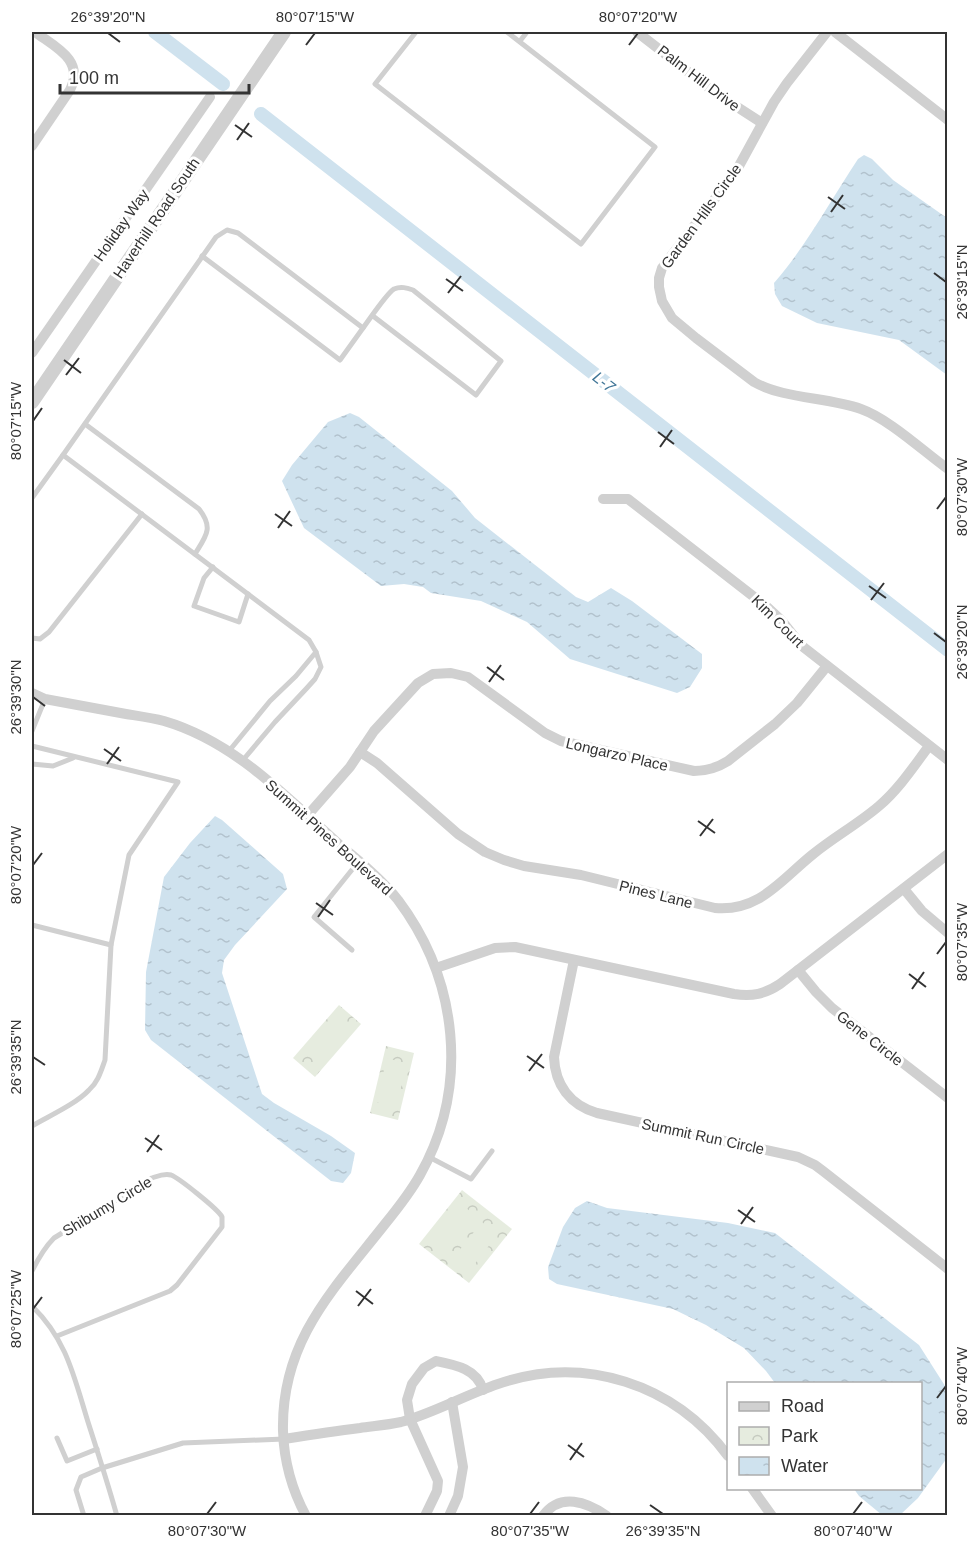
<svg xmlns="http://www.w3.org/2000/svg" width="979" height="1547" font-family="Arial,sans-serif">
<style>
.park{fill:url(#park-crowns)}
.pitch{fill:#e6ecdf}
.water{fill:url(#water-ripples)}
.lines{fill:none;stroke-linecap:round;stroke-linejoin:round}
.canal{stroke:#cfe2ee;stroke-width:14}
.service{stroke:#d0d0d0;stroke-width:5}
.minor{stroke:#d0d0d0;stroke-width:10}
.tertiary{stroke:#d0d0d0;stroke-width:14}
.ticks{fill:none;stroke:#333;stroke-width:2}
.labels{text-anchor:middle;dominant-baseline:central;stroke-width:6;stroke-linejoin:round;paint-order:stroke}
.street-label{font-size:15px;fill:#333;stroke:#fff}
.water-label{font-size:16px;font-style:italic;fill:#3f7597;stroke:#fff}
.neatline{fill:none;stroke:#333;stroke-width:2}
.ticks-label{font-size:15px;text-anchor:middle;fill:#333}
</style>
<defs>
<pattern id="park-crowns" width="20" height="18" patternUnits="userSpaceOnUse" patternTransform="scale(1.5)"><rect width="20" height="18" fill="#e6ecdf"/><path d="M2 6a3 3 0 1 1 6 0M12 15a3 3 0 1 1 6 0" fill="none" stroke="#c6cbc0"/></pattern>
<pattern id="water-ripples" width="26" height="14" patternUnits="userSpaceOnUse" patternTransform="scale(1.5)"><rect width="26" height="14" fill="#cfe2ee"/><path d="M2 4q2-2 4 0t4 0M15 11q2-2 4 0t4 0" fill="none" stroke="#b2c2cd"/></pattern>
</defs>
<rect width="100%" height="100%" fill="#fff"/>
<g class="park">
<path d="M339,1005L361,1024L315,1077L293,1058Z"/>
<path d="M386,1046L414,1053L398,1120L370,1113Z"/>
<path d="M462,1190L512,1229L469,1283L419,1244Z"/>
</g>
<g class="pitch">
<path d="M334,1017L350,1031L320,1065L304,1051Z"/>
<path d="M387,1058L407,1064L396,1107L376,1102Z"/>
<path d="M460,1203L476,1216L448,1251L431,1239Z"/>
<path d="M482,1222L498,1234L470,1270L454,1257Z"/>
</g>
<g class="water">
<path d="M864,155L872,159L893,180L947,218V375L899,340L817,323L782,306L775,294L774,283C807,245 830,201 858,159Z"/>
<path d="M350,413L359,417L452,491L475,518L576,597L588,602L611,588L632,601L702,654V668L690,687L677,693L570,659L527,622L481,601L431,593L423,587L404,584L381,586L304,528L282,481L292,465L328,422Z"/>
<path d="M215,816L222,820L283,874L287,889L235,945L224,960L222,973L262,1094L274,1103L331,1136L355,1153L351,1173L343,1183L331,1181L151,1040L145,1030L146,972L164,877L190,843Z"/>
<path d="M587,1201L607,1208L728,1223L775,1233L919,1345L947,1389V1458L918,1498L900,1515H882L859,1496L854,1489L920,1488V1384L775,1383L766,1371L744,1348L706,1325L673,1309L557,1284L549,1279L548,1267L563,1227L575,1208Z"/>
</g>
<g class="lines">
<g class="canal">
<path d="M155,32L223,84"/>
<path d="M261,114L948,650"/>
</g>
<g class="service">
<path d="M416,32L375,84L581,244L655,147L507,32"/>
<path d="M520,41L527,32"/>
<path d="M202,256L340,360L363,328"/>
<path d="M85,424L199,509C214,528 206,536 195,554"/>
<path d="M63,455L309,640L316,652L321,667L315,679L306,689L275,722L243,760"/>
<path d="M32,498L63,455L216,237L227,230L238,233L363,328C369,320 387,293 394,289C401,286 407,288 413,290L501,361L476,395L373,316"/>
<path d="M213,567L204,578L194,606L239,622L248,594"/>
<path d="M32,638L40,639L49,632L142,514"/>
<path d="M32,731L45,699"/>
<path d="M32,746L178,782L129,855L111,945L105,1060C101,1071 98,1082 89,1090C76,1104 49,1116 32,1126"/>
<path d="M229,751L270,701L296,676L316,652"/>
<path d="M32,764L53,766L73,758"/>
<path d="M32,925L111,945"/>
<path d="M352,950L314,917L359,861"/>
<path d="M429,1157L471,1179L492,1151"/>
<path d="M32,1271C38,1259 44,1248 54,1238L152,1178C158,1176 164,1173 171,1175C179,1178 219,1210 222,1217C222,1218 222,1226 222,1227L177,1285L170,1291L57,1336"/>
<path d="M32,1306C67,1340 74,1377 88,1422C98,1453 108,1484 117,1516"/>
<path d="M57,1438L67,1461L97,1449"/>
<path d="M84,1516L76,1490L81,1477L102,1468L183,1443L284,1439"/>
</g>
<g class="minor">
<path d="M637,32L714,92L762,123"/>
<path d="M827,32L787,83L774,102L739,166L723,188L662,268L659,278V287L662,301L672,318L696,338L754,382C784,399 827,397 861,409C889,419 923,451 948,469"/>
<path d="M835,32L948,120"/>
<path d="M32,146L70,90C85,60 55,47 35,32"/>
<path d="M32,353L210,97"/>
<path d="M603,499H628L767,607L782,621L802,646L948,760"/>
<path d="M32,693L45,699C72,704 99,709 126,714C138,716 152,718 164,721C236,742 288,799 342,847C362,863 382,880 398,900C458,980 470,1086 420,1175C410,1193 398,1208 385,1224C333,1290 281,1341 283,1431C284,1460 292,1490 306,1516"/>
<path d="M360,752L377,763L458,834L485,852L504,860L524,866L581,875L715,908C759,912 781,880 812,855C834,837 858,824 879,806C899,789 914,766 929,746"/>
<path d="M307,816L350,767L374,731L418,683L433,674L451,673L468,677L545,733L561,741L694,771C707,771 717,768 728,761L775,724L797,703L827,666"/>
<path d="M904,889L922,911L948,933"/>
<path d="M574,960L554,1057C555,1085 570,1105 597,1113L798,1157L815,1165L823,1171L948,1269"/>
<path d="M436,968L495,948L515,947L734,994C752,997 765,994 780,984L948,854"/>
<path d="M798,970L816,992L832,1008L948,1098"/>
<path d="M284,1439C309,1435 335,1431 360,1428C374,1426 387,1425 401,1422C434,1413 465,1395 498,1384C584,1354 675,1384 728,1456"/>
<path d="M752,1488L772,1516"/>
<path d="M425,1516L437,1491L438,1481L410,1419L407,1400L412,1384L424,1368L436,1361C456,1365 477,1369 483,1390"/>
<path d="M449,1516L458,1496L463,1467L452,1402"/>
<path d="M543,1516C560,1492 587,1502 607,1516"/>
</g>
<path class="tertiary" d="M32,402L284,32"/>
</g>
<path class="ticks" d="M108,33L120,42M306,45L315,33M629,45L638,33M235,125L252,137M237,140L249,123M828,197L845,209M831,212L843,195M934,273L946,282M446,279L463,291M448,293L461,276M64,360L81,373M66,375L79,358M33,421L42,408M658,432L674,444M660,447L672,430M937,509L946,497M275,514L292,526M278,528L290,511M869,586L886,598M871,600L884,583M934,633L946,642M487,667L504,680M489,682L501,665M33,697L45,706M104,749L121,761M107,764L119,747M698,821L715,833M700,836L713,819M33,865L42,853M316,903L333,915M318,917L330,900M937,954L946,942M909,974L926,987M912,989L924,972M527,1056L544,1068M33,1057L45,1065M529,1071L542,1054M145,1138L162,1150M147,1152L159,1135M738,1210L755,1222M741,1224L753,1207M356,1291L373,1304M358,1306L371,1289M33,1309L42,1297M937,1398L946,1386M568,1445L584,1457M570,1460L582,1443M650,1505L663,1514M207,1514L216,1502M530,1514L539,1502M853,1514L862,1502"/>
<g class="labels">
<g class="street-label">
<text transform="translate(699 78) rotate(37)">Palm Hill Drive</text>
<text transform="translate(701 216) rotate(-54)">Garden Hills Circle</text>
<text transform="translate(156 218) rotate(-56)">Haverhill Road South</text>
<text transform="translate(121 225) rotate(-55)">Holiday Way</text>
<text transform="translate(778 621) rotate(45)">Kim Court</text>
<text transform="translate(617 754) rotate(13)">Longarzo Place</text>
<text transform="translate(329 837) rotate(42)">Summit Pines Boulevard</text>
<text transform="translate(656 894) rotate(14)">Pines Lane</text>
<text transform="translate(870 1038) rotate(38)">Gene Circle</text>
<text transform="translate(703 1136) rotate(12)">Summit Run Circle</text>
<text transform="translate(107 1206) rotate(-31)">Shibumy Circle</text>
</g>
<g class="water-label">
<text transform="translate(604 382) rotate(38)">L-7</text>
</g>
</g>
<rect width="979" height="1547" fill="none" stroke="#ffffff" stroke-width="66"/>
<rect x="727" y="1382" width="195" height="108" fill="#ffffff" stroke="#adadad" stroke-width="1.5"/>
<rect x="739" y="1402" width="30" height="9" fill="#d0d0d0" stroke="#adadad" stroke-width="1.5"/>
<text x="781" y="1412" font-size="18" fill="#333333">Road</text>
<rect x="739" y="1427" width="30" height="18" fill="url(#park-crowns)" stroke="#adadad" stroke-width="1.5"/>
<text x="781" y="1442" font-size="18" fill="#333333">Park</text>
<rect x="739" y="1457" width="30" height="18" fill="url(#water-ripples)" stroke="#adadad" stroke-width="1.5"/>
<text x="781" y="1472" font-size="18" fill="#333333">Water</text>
<path d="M60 84v9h189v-9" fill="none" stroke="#333333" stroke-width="3"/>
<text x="69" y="84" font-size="18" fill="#333333" stroke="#ffffff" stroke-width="4.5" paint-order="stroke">100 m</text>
<rect x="33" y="33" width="913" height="1481" class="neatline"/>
<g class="ticks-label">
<text x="108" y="22">26°39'20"N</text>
<text x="315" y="22">80°07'15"W</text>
<text x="638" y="22">80°07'20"W</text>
<text transform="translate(962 282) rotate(-90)" y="5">26°39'15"N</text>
<text transform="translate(16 421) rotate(-90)" y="5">80°07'15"W</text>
<text transform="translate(962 497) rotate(-90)" y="5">80°07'30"W</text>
<text transform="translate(962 642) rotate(-90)" y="5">26°39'20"N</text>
<text transform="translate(16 697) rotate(-90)" y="5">26°39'30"N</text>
<text transform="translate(16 865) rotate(-90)" y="5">80°07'20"W</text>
<text transform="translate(962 942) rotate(-90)" y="5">80°07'35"W</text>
<text transform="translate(16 1057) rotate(-90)" y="5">26°39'35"N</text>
<text transform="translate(16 1309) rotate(-90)" y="5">80°07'25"W</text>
<text transform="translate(962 1386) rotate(-90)" y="5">80°07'40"W</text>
<text x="207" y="1536">80°07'30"W</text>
<text x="530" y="1536">80°07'35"W</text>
<text x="663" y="1536">26°39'35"N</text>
<text x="853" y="1536">80°07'40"W</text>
</g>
</svg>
